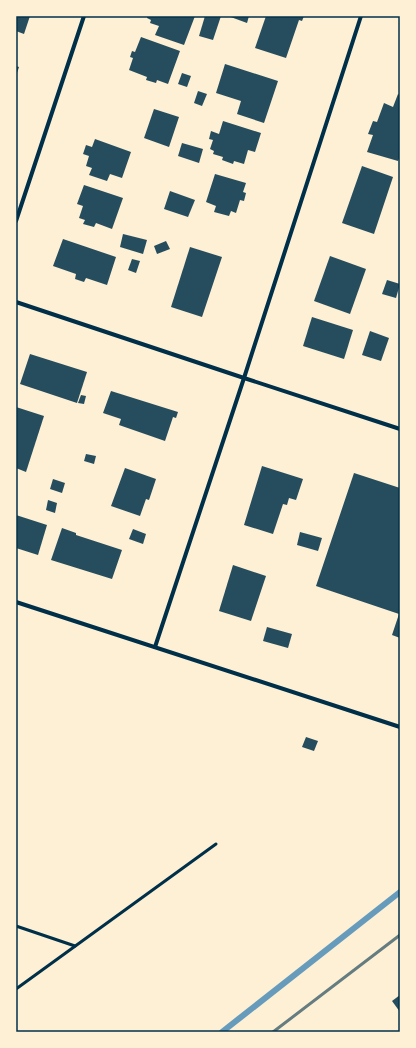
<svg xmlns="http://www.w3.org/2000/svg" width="416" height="1048" font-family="Roboto,sans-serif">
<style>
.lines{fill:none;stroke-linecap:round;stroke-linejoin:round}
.stream{stroke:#669bbc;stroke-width:6}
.building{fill:#264d5e}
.service{stroke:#003049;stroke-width:3}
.minor{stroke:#003049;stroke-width:4}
.rail{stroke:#657d81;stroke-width:3}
.neatline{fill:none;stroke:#003049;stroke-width:1.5}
</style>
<rect width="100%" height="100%" fill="#fdf0d5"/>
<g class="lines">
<path class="stream" d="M222,1032L400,892"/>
</g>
<g class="building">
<path d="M16,16H30L24,34L16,31Z"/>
<path d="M147,16H195L184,45L155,35L159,26L150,23L151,20L147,18Z"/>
<path d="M205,16H221L213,40L199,36Z"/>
<path d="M228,16H249L247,23Z"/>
<path d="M266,16H304L302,21L299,20L286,58L255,48Z"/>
<path d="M141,37L180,51L168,84L157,80L156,83L146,80L147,77L129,70L133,58L130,57L132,51L135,52Z"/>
<path d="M225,64L278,81L264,123L237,114L241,101L216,93Z"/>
<path d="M16,66L19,67L16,76Z"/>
<path d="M182,73L191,76L187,87L178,84Z"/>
<path d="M198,91L207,94L202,106L194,103Z"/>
<path d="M398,94L400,95V156L398,161L367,152L373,135L368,134L373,121L377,122L384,103L393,107Z"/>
<path d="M154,109L179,117L169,147L144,138Z"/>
<path d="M223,121L261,133L255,152L248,150L244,164L234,161L233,164L222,160L223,157L213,154L214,151L210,149L213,140L209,139L211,131L219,134Z"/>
<path d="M95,139L131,152L122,178L110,174L107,181L89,175L92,168L86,166L89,156L83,154L86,145L92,147Z"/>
<path d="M182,143L203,149L199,163L178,156Z"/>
<path d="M362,166L393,177L374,234L342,223Z"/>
<path d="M215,174L246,183L243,192L246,193L244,201L240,200L236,213L231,211L229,216L214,212L216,206L206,202Z"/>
<path d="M84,185L123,198L112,229L96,223L94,227L83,224L85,220L79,218L83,206L77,204Z"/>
<path d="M170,191L195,200L188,217L164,209Z"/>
<path d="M123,234L147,240L143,254L120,247Z"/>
<path d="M63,239L116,257L107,285L86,278L84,282L75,279L76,274L53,266Z"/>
<path d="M166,241L170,249L157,254L154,246Z"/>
<path d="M190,247L222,257L202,317L171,307Z"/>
<path d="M330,256L366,269L350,314L314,301Z"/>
<path d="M132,259L140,261L136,273L128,270Z"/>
<path d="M387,280L400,284L396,298L382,294Z"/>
<path d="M312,317L353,330L344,359L303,346Z"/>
<path d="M370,331L389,338L381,361L362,355Z"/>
<path d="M30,354L87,372L77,403L20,384Z"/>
<path d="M111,391L178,412L176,418L173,417L165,441L119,425L121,419L103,413Z"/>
<path d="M81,395L86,396L84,404L78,403Z"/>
<path d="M16,407L44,416L26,472L16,468Z"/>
<path d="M86,454L96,456L94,464L84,461Z"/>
<path d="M262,466L303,479L296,500L289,498L287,505L283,504L273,534L244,525Z"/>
<path d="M125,468L156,479L149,500L146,499L140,516L111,506Z"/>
<path d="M354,473L400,488V638L392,635L399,614L316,586Z"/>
<path d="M53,479L65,483L62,493L50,489Z"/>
<path d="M48,500L57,503L55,513L46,510Z"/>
<path d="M16,515L47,525L38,555L16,548Z"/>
<path d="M62,528L76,533V535L122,550L112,579L51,560Z"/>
<path d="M133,529L146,534L143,544L129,539Z"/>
<path d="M300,532L322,538L318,551L297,545Z"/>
<path d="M233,565L266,576L251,621L219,611Z"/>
<path d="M267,627L292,634L288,648L263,641Z"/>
<path d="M306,737L318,741L314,751L302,747Z"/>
<path d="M400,995V1012L392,1001Z"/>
</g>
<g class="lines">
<g class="service">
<path d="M16,926L75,946"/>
<path d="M16,989L216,844"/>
</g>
<g class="minor">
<path d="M16,221L84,16"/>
<path d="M16,302L244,378L400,429"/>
<path d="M16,602L400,727"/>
<path d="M155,647L244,378L361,16"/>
</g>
<path class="rail" d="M273,1032L400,935"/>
</g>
<rect width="416" height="1048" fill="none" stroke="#fdf0d5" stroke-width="34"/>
<rect x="17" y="17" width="382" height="1014" class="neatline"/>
</svg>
